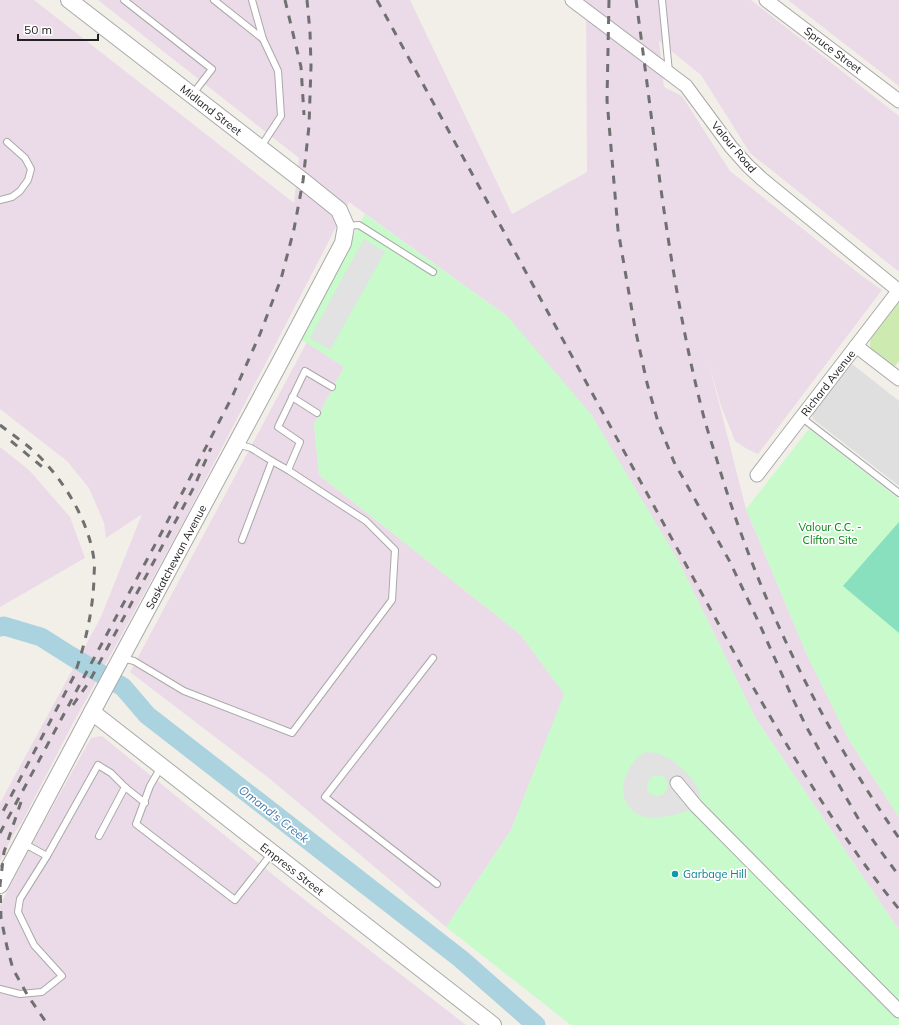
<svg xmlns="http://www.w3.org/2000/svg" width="899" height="1025" font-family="Mulish,sans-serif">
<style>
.residential{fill:#e0dfdf}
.industrial{fill:#ebdbe8}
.grass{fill:#cdebb0}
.park{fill:#c8facc}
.pitch{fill:#88e0be}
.parking{fill:#e2e2e2;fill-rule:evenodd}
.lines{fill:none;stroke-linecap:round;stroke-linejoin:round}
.river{stroke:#aad3df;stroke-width:19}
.service-casing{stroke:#a9a9a9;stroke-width:8}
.minor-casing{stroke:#a9a9a9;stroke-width:15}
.tertiary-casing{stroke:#a9a9a9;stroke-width:18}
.service{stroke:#fff;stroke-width:6}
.minor{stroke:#fff;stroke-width:13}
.tertiary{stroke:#fff;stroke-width:16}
.rail{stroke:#707070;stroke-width:3;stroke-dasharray:8 8;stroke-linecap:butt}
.culture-dot{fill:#0f9aa8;stroke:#fff;stroke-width:1.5}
.labels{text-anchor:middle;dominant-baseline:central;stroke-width:3.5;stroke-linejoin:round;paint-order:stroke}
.street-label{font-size:11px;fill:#222;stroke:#fff}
.park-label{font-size:11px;fill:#0c8416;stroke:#fff}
.culture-label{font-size:11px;fill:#0d838f;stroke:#fff;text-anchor:start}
.water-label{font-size:12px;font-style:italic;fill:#4a7aab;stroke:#fff}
</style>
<rect width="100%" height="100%" fill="#f2efe9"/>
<path class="residential" d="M852,364L899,401V486L813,419L812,414Z"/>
<g class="industrial">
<path d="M0,0H34L294,203L299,158L98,0H410L512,214L587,172L586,0H751L899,116V269L898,271L750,153L701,75L659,41L664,87L682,96L730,171L862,276L882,290L758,454L747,449L735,441L721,406L708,360L746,509L807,655L849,740L899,817V930L756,719L678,560L508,317L349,202L184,521L71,727L22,822L15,832L0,861V803L101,617L142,514L106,538L104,523L89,488L67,461L0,409Z"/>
<path d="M788,0H899V86Z"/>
<path d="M307,342L344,367L314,424L319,475L520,634L565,694L511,830L446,927L270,779L130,672Z"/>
<path d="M0,447L29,470L70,517L85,558L0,607Z"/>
<path d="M102,736L292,890L466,1025H0V905L44,822L91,738Z"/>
</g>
<path class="grass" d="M899,302V361L895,366H892L872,351C869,346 870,343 871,338Z"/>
<g class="park">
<path d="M365,214L508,317L591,414L678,560L756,719L899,930V1025H571L446,927L511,830L564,694L520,634L319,475L314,424L344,367L299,338Z"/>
<path d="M809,429L899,499V817L849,740L807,655L746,509Z"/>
</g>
<path class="pitch" d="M899,522V633L843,586Z"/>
<g class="parking">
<path d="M364,239L385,252L330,350L310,338Z"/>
<path d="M649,752L660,754L668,758L676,763L689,775L694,782L699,790L700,801L691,810L671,816L651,818L641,816L634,812L627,805L624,796L623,790L624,782L626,775L631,766L636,759L643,753ZM659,775L664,777L667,780L668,785L667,790L664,794L659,796H655L650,794L647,789V782L653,776Z"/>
</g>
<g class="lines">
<path class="river" d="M0,627L4,626L41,637L71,656L123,687L147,715L461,959L536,1025"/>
<defs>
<g id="service">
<path d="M124,0L212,69L192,95"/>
<path d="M214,0L263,39L252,0"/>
<path d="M662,0L669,72"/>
<path d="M260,148L281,116L278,71L263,39"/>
<path d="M0,200L12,197L20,191L28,180L31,169L25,158L7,142"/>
<path d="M346,226L359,225L433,272"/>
<path d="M292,397L317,413"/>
<path d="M801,417L899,493"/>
<path d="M237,444L251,448L272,461L242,540"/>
<path d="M288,470L300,442L278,427L305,371L332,387"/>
<path d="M122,658L134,661L184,691L292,733L392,600L395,550L366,521L288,470L272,461"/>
<path d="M433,658L325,797L437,884"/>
<path d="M161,767L150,786L136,824L235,900L272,853"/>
<path d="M99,836L125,787"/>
<path d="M23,843L47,856"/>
<path d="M0,989L20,994L42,992L62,976L34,945L18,912L20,899L47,856L98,765L111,773L125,787L145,803"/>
</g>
<g id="minor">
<path d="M572,0L686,86L731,147L748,166L762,179L899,291"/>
<path d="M766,0L899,101"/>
<path d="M856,346L899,379"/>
<path d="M757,475L899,290"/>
<path d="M677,783L696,806L899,1011"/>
</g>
<g id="tertiary">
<path d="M92,712L493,1025"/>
<path d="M0,885L100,697L279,364L343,243L346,226L339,210L303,181L69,0"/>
</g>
</defs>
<use href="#service" class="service-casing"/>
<use href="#minor" class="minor-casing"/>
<use href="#tertiary" class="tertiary-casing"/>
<use href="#service" class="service"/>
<use href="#minor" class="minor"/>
<use href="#tertiary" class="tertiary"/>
<g class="rail">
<path d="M285,0L301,67L304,115"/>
<path d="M377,0L753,687C797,763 843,841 899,909"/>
<path d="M609,0L607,100L618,230L635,328L647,383L658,422L674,462L730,562L759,623L792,697L806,726L827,764L859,820L877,846L899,876"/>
<path d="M636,0C655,137 668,276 702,410C706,426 711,441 716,457C756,593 818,722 899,838"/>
<path d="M0,425C13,435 28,445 40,457C66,484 89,522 94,560C95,566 94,572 94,578C93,611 85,645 74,676L0,817"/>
<path d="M11,441L46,470"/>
<path d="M73,705L89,682L194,487L211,448"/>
<path d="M21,802L4,852L0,885L1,918L7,947L13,969L28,996L48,1025"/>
<path d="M0,833L164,528L232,397L260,334L281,279L294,229L303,181L309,126L311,66L310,32L307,0"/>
</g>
</g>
<circle class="culture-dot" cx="675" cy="874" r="4"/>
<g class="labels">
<g class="street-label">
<text transform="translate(833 50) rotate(37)">Spruce Street</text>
<text transform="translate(211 110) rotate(38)">Midland Street</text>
<text transform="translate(734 147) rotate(50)">Valour Road</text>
<text transform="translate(828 383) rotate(-52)">Richard Avenue</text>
<text transform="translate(176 557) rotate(-62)">Saskatchewan Avenue</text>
<text transform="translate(292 869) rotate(38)">Empress Street</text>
</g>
<g class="park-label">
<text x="830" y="527">Valour C.C. -<tspan x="830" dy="13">Clifton Site</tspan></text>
</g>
<g class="culture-label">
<text x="683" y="874">Garbage Hill</text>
</g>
<g class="water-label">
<text transform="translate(274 814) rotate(38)">Omand's Creek</text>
</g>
</g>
<path d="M18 34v6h80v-6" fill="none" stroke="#222222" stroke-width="2"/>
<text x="24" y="34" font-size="12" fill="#222222" stroke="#ffffff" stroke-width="3" paint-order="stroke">50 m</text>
</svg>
